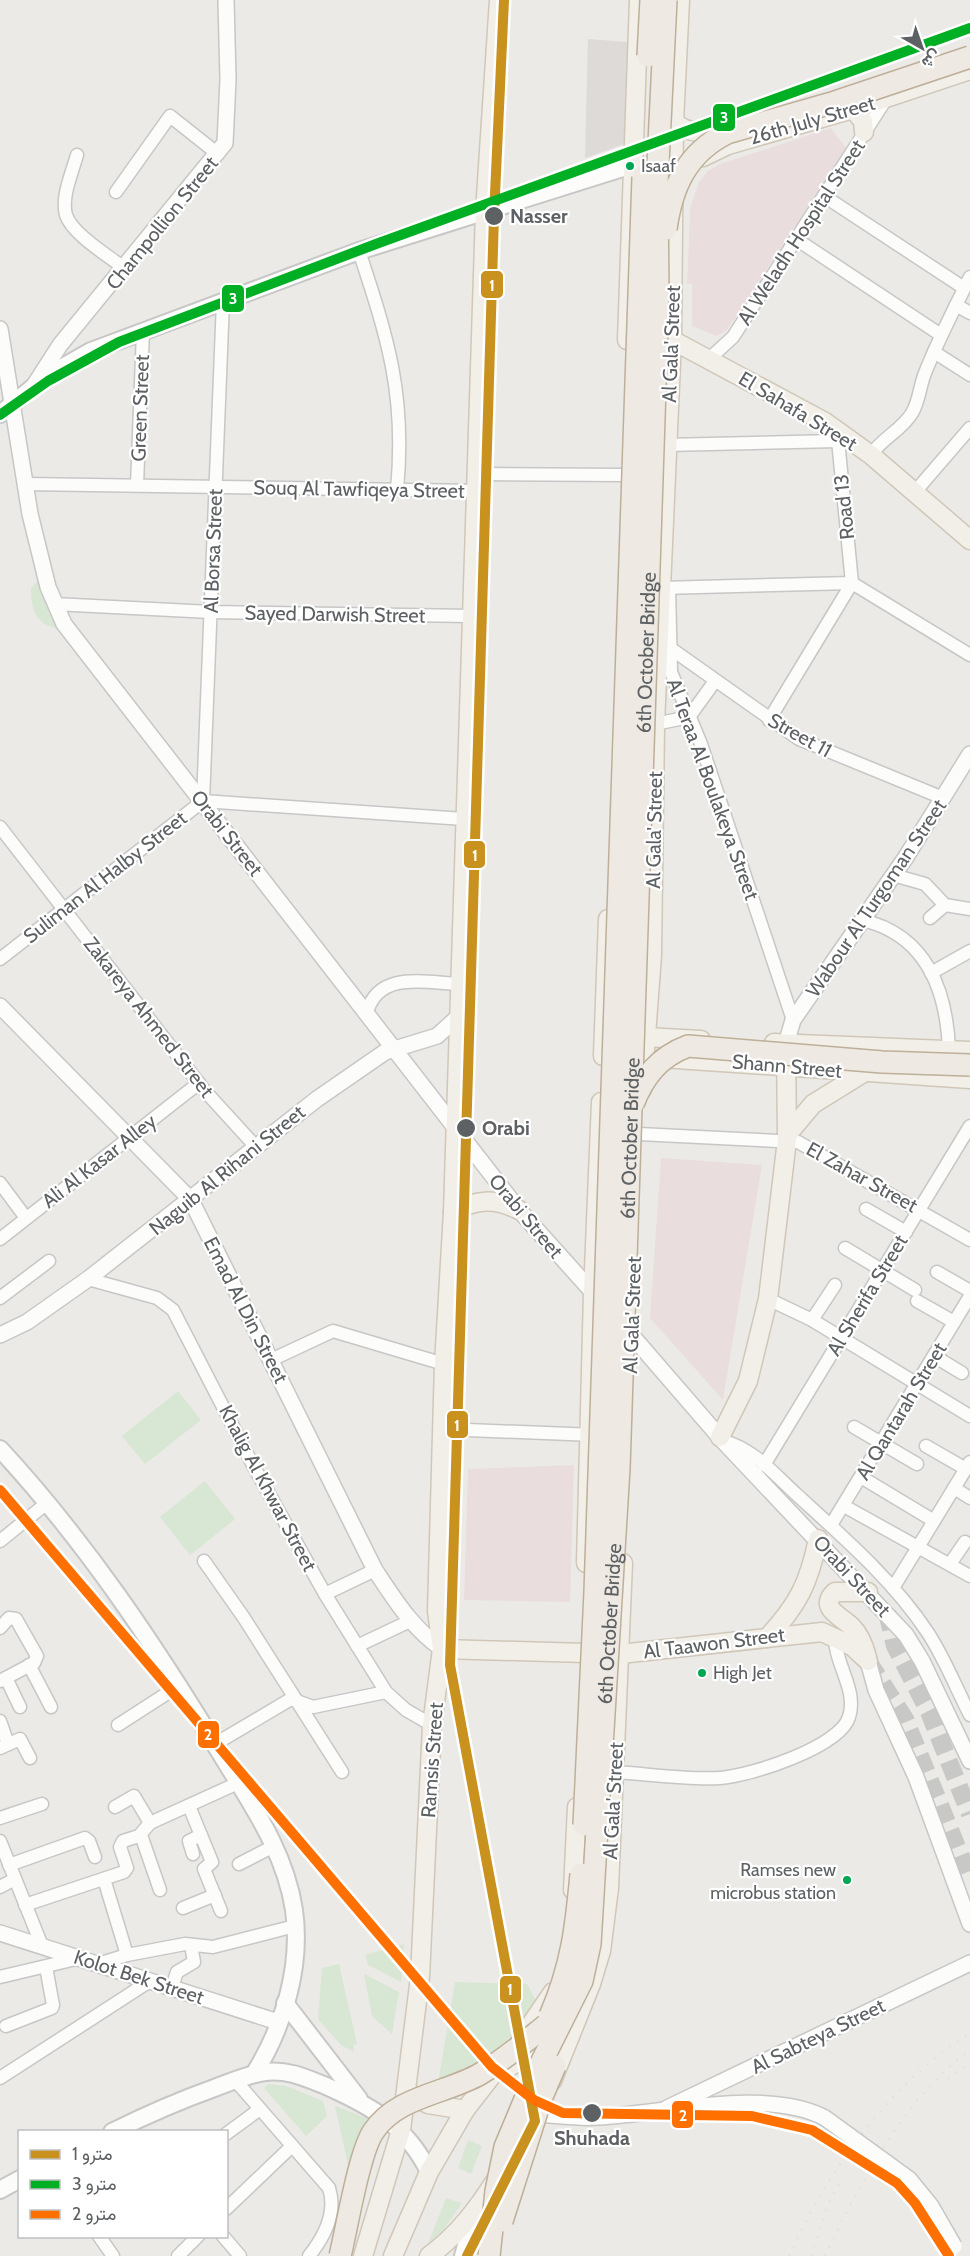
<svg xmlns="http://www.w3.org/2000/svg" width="970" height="2256" font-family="Cabin,Vazirmatn,sans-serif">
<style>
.education{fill:#dddad7}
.medical{fill:#e9dedd}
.grass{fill:#d8e6d4}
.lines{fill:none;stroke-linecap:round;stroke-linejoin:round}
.primary-tunnel{stroke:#c8c8c6;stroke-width:18;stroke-dasharray:18 9;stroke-linecap:butt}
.minor-casing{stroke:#c6c7c6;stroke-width:15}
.tertiary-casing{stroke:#c6c7c6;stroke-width:18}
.secondary-casing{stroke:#c6c7c6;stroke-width:20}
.primary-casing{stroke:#d0c7b8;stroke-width:21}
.minor{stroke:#fcfcfb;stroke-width:12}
.tertiary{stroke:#fcfcfb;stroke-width:15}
.secondary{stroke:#fcfcfb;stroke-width:16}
.primary{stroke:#f2efe9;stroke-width:18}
.rail{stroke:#e2e2e2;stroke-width:3;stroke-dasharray:1.5 8;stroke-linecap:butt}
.tertiary-bridge-casing{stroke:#c6c7c6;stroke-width:18;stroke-linecap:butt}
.motorway-bridge-casing{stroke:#beaf98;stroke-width:24;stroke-linecap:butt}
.tertiary-bridge{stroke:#fcfcfb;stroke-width:15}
.motorway-bridge{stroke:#eeeae3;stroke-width:21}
.metro-1-casing{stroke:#fff;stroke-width:15}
.metro-2-casing{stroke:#fff;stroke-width:15}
.metro-3-casing{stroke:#fff;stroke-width:15}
.metro-1{stroke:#c9911e;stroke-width:10}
.metro-2{stroke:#00af23;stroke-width:10}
.metro-3{stroke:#ff7000;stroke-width:10}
.bus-dot{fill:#00a651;stroke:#fff;stroke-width:2}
.stop-dot{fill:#5d6164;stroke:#fff;stroke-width:2}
.labels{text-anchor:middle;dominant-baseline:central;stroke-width:4.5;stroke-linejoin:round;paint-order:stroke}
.bus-label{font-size:18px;fill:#5d6164;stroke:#fff;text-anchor:start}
.street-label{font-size:20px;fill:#5d6164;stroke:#fff}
.stop-label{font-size:20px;font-weight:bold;fill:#5d6164;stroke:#fff;text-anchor:start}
.line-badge{stroke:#fff;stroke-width:2}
.badge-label{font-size:16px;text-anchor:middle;font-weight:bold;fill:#fff}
</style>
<rect width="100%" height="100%" fill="#ebeae7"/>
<path class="education" d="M588,39L628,42L624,144L585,158Z"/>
<g class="medical">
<path d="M831,128L846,148L727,330L717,336L692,326V284L687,283L689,237L690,208L699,182L708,171L720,164Z"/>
<path d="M661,1158L762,1165L723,1400L650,1318Z"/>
<path d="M574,1465L570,1602L464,1600L468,1469Z"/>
</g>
<g class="grass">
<path d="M39,580L60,629C36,625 31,611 31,588Z"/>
<path d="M178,1391L201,1420L145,1464L122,1436Z"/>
<path d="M205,1481L235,1519L190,1555L160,1517Z"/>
<path d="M404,1944L401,1982L368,1965L365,1955Z"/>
<path d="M339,1964L357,2044L353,2045L354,2052L341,2045L318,2019L322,1968Z"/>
<path d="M364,1974L399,1992L392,2034L372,2016Z"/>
<path d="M455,1982L527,1984L540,2008C509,2048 487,2066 438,2083Z"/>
<path d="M268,2084L286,2086L323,2101L327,2116L306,2136L264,2088Z"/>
<path d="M335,2106L367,2118L354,2192Z"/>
<path d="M468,2140L482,2146L471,2174L458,2168Z"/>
<path d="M446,2198L462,2203L442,2232L428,2244Z"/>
</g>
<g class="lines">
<g class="primary-tunnel">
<path d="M887,1612L895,1646L929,1712L970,1814"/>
<path d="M868,1661L905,1719L970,1879"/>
</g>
<defs>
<g id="minor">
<path d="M77,155C72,173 61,197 66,215C72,234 109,256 125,269"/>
<path d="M116,192L170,116L218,154"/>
<path d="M824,196L964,288"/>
<path d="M796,239L941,335"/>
<path d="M359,251C388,339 406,395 397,490"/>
<path d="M956,305L970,313"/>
<path d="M934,352L970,375"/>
<path d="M709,359L733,337L888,96"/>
<path d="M666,445L837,441"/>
<path d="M871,455C882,438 902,430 912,413C919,402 920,385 925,373C938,340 954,309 970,277"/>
<path d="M477,474L623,475"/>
<path d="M25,484L476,491"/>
<path d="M137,485L143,331"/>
<path d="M914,493L970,428"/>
<path d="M661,588L852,583L970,655"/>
<path d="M669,588L671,672L701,744L793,1020"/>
<path d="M54,604L211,612L472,616"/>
<path d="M670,648L799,739L943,798"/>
<path d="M769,720L852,583L837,430"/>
<path d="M655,724L689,717L715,681"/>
<path d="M203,801L223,301"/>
<path d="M0,827L205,1091L256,1147"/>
<path d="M893,875L925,884L945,905L970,909"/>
<path d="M930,918L945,905"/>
<path d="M862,920C927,935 947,991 949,1051"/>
<path d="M0,959L203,801L464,819"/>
<path d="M931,973L970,951"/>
<path d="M367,1012C379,970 426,983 460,984"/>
<path d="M639,1134L798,1142L970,1240"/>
<path d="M0,1183L26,1218"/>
<path d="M866,1209L906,1232"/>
<path d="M0,1239L199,1083"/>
<path d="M845,1248L915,1290"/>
<path d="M937,1272L970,1291"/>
<path d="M88,1279L157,1298L173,1310L254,1467L325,1594L386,1692L406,1710L432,1725"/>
<path d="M0,1298L49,1261"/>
<path d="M768,1299L812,1320L970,1416"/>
<path d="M917,1301L954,1322"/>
<path d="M812,1320L835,1285"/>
<path d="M934,1356L962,1373"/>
<path d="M271,1360L333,1331L444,1364"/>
<path d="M854,1427L917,1464"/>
<path d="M443,1429L595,1435"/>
<path d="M723,1441C753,1448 775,1475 796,1494C843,1537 893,1580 928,1633C945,1659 956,1688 970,1715"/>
<path d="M926,1446L966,1469"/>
<path d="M764,1465L970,1126"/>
<path d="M861,1477L934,1521"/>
<path d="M954,1488L970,1498"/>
<path d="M844,1506L970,1576"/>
<path d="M831,1525L970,1296"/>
<path d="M0,1541L47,1503"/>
<path d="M204,1561L244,1618L342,1772"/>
<path d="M950,1564L965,1542"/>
<path d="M893,1588L970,1462"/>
<path d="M325,1594L375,1570"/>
<path d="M0,1628L9,1618L16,1619L37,1656L34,1663L0,1681"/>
<path d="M357,1646L410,1621"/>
<path d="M29,1665L51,1707"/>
<path d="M6,1678L20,1707"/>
<path d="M0,1721L8,1744"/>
<path d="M118,1725L180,1685"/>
<path d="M215,1744L291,1699L313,1707L386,1692"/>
<path d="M0,1748L20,1739L30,1758"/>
<path d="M614,1772C649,1774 686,1780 720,1778C750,1776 840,1747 849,1717C858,1690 834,1663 835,1636"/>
<path d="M189,1806L212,1862L204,1869L221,1911"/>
<path d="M115,1807L134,1796L150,1823"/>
<path d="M0,1818L42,1804"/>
<path d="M141,1835L160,1890"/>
<path d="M0,1841L42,1946"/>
<path d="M193,1854L189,1841L201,1835"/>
<path d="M239,1864L274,1846"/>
<path d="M9,1865L85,1838L89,1841L95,1857"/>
<path d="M104,1879L127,1955"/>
<path d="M0,1887L15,1879"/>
<path d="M25,1905L124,1872L127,1868L120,1847L123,1841L139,1836L150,1823L238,1783"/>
<path d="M183,1908L215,1895"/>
<path d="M101,1963L127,1955L185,1944L213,1947L295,1926"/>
<path d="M0,1977L80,1958"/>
<path d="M172,1987L177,1972L194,1962L191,1945"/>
<path d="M6,2026L52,2008L53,2005L46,1967"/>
<path d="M0,2078L150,1981"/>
<path d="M235,2080L329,2188C337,2213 325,2236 309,2256"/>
<path d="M226,2134L260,2109"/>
<path d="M226,2209L292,2146"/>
<path d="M99,2236L113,2256"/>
<path d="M223,2236L240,2256"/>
<path d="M178,2256L198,2236"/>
</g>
<g id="tertiary">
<path d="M0,329L30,514L48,587L64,624L519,1210L597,1297"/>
<path d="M33,387L60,345L225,143L228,79L226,0"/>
<path d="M0,1006L191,1200L375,1570C395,1600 412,1628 442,1649"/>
<path d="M786,1044L793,1020L906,857L970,754"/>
<path d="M621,1323L723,1441L906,1635L922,1661L970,1761"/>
<path d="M0,1335L27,1322L88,1279L317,1099L385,1052L437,1036L458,1017"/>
<path d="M868,1661L876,1690L916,1777L970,1924"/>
<path d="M0,1933L278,2022"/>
<path d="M667,2108L970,1963"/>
<path d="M535,2114C556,2115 578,2119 599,2117C663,2114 767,2087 825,2118"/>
</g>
<g id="secondary">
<path d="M0,414L47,376L91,351L359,251L632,165"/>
<path d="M0,1449C85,1541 154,1644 219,1751C249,1801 285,1850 294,1910C302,1966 284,2026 254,2074"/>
<path d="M285,2003L359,2099"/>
<path d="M112,2132C146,2115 181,2100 217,2087C233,2081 249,2074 265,2072C287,2069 306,2078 326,2086C371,2106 407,2126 429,2172"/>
<path d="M0,2190L20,2179"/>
<path d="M463,2256L475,2212"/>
</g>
<g id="primary">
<path d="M853,109L863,121L864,132"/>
<path d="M674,122C693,139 713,129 735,123"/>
<path d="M703,157L728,145L853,109L970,70"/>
<path d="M627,340L639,0"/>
<path d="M672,340L825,422L871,455L970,540"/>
<path d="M645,1037L701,1040"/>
<path d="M774,1043L970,1051"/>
<path d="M603,1056L608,919"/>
<path d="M662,1058L970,1079"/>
<path d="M642,1089L652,955L655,724L672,340L674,122L680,0"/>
<path d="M787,1135L813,1104L863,1073"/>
<path d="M453,1212C476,1199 495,1198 519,1210"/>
<path d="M720,1437L748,1381L768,1299L787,1140L786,1044"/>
<path d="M586,1563L593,1293L601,1102"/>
<path d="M767,1638C798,1605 809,1583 818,1539"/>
<path d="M442,1649L620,1654L822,1632L852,1646L868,1661"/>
<path d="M867,1657C864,1646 860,1635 852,1627C841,1616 818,1608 835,1592H868"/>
<path d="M573,1890L577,1807"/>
<path d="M521,2039L553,1992"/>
<path d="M504,2071L557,2033"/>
<path d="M552,2081L591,1984L601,1951L609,1888L623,1563"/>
<path d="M412,2095L428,2104L465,2110"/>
<path d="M363,2256L401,2130L420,1977L432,1725L442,1649L437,1611L444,1364L453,1212L485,212L499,0"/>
<path d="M393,2256L429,2172L465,2110L500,2065"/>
<path d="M429,2256C458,2235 478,2208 497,2178"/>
</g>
</defs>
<use href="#minor" class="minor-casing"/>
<use href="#tertiary" class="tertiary-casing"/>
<use href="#secondary" class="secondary-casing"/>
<use href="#primary" class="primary-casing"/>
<use href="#minor" class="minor"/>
<use href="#tertiary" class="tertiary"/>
<use href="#secondary" class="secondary"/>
<use href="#primary" class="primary"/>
<g class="rail">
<path d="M948,2079L970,2062"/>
<path d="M789,2256C829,2169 888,2085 970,2033"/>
<path d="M811,2256L830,2200L843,2177"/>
<path d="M825,2256C859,2184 904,2098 970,2050"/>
</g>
<defs>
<path id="tertiary-bridge" d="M825,2118L909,2179L931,2206L954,2246"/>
<g id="motorway-bridge">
<path d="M648,56L651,0"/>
<path d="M666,229C672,186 687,153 727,133L835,102L970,57"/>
<path d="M633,1104C644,1076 659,1057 688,1046L882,1062L970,1065"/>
<path d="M584,1825L595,1592L643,177"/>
<path d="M550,2016C572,1965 576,1928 581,1874"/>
<path d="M502,2221L541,2099L555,2066"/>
<path d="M340,2256C347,2227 359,2154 373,2132C397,2096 445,2094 480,2074C504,2060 525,2042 546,2025"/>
<path id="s1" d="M489,2256L496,2191L505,2147L536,2073L582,1981L590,1944L619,1468L658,298L657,184L666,0"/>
</g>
</defs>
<use href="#tertiary-bridge" class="tertiary-bridge-casing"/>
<use href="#motorway-bridge" class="motorway-bridge-casing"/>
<use href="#tertiary-bridge" class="tertiary-bridge"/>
<use href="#motorway-bridge" class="motorway-bridge"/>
<defs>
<path id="metro-1" d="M467,2256L535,2121L450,1665L494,216L504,0"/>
<path id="metro-2" d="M0,415L48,381L119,342L376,244L970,28"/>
<path id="metro-3" d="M0,1490L492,2067L534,2100L563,2113L752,2116L812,2130L897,2183L915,2203L949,2256"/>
</defs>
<use href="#metro-1" class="metro-1-casing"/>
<use href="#metro-2" class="metro-2-casing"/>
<use href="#metro-3" class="metro-3-casing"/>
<use href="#metro-1" class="metro-1"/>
<use href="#metro-2" class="metro-2"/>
<use href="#metro-3" class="metro-3"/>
</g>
<g class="bus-dot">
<circle cx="630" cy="166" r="5"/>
<circle cx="702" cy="1673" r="5"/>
<circle cx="847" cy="1880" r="5"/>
</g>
<g class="stop-dot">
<circle cx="494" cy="216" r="10"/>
<circle cx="466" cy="1128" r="10"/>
<circle cx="592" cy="2113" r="10"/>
</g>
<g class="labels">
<g class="bus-label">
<text x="641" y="166">Isaaf</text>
<text x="713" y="1673">High Jet</text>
<text x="836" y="1870" text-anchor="end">Ramses new<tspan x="836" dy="23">microbus station</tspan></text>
</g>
<g class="street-label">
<text transform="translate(812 120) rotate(-16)">26th July Street</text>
<text transform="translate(162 223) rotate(-51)">Champollion Street</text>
<text transform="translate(801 232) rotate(-57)">Al Weladh Hospital Street</text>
<text transform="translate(671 344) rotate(-88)">Al Gala' Street</text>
<text transform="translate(140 408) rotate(-88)">Green Street</text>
<text transform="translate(798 411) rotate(31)">El Sahafa Street</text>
<text transform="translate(359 489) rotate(1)">Souq Al Tawfiqeya Street</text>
<text transform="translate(844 507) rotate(-96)">Road 13</text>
<text transform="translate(213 551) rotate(-88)">Al Borsa Street</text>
<text transform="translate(335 614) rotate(1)">Sayed Darwish Street</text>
<text stroke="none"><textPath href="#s1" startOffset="1624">6th October Bridge</textPath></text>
<text transform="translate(800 735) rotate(29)">Street 11</text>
<text transform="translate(713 789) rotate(70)">Al Teraa Al Boulakeya Street</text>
<text transform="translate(654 830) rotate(-89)">Al Gala' Street</text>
<text transform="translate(227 833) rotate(52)">Orabi Street</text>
<text transform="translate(105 877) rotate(-38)">Suliman Al Halby Street</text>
<text transform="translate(876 898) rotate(-56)">Wabour Al Turgoman Street</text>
<text transform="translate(149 1017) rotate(52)">Zakareya Ahmed Street</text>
<text transform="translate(787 1066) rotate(5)">Shann Street</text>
<text stroke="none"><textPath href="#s1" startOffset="1138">6th October Bridge</textPath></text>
<text transform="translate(99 1161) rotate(-38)">Ali Al Kasar Alley</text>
<text transform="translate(227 1170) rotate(-39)">Naguib Al Rihani Street</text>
<text transform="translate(862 1177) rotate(29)">El Zahar Street</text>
<text transform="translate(526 1216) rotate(50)">Orabi Street</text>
<text transform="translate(867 1295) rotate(-59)">Al Sherifa Street</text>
<text transform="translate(246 1310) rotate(63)">Emad Al Din Street</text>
<text transform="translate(632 1315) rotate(-88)">Al Gala' Street</text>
<text transform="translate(901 1411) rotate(-59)">Al Qantarah Street</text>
<text transform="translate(268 1488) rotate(62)">Khalig Al Khwar Street</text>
<text transform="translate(852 1576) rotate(47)">Orabi Street</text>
<text stroke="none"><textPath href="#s1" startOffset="652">6th October Bridge</textPath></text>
<text transform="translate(714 1643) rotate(-7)">Al Taawon Street</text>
<text transform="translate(432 1760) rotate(-86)">Ramsis Street</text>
<text transform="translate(613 1801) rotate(-87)">Al Gala' Street</text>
<text transform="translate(139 1977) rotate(18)">Kolot Bek Street</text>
<text transform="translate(818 2036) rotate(-26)">Al Sabteya Street</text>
</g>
<g class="stop-label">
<text x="510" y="216">Nasser</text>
<text x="482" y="1128">Orabi</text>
<text x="592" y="2138" text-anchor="middle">Shuhada</text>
</g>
</g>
<g class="line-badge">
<rect x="712" y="103" width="24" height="29" rx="6" fill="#00af23"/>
<rect x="480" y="270" width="24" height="29" rx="6" fill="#c9911e"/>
<rect x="221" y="284" width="24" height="29" rx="6" fill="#00af23"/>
<rect x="463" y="840" width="23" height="29" rx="6" fill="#c9911e"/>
<rect x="446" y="1410" width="23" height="29" rx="6" fill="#c9911e"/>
<rect x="197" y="1720" width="23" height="29" rx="6" fill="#ff7000"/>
<rect x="499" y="1975" width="23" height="29" rx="6" fill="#c9911e"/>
<rect x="671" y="2100" width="23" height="29" rx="6" fill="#ff7000"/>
</g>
<g class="badge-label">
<text x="724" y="123">3</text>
<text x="492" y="291">1</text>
<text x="233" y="304">3</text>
<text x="475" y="861">1</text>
<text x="457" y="1431">1</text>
<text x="208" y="1740">2</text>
<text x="510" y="1995">1</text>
<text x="683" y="2121">2</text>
</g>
<rect x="18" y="2130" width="210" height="108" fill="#ffffff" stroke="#bec0c1" stroke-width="1.5"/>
<rect x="30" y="2150" width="30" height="9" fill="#c9911e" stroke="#bec0c1" stroke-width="1.5"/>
<text x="72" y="2160" font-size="18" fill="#5d6164">مترو 1</text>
<rect x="30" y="2180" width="30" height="9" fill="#00af23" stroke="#bec0c1" stroke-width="1.5"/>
<text x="72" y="2190" font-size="18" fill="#5d6164">مترو 3</text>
<rect x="30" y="2210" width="30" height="9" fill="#ff7000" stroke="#bec0c1" stroke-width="1.5"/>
<text x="72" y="2220" font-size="18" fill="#5d6164">مترو 2</text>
<g transform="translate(922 48) rotate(140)" stroke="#ffffff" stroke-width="4.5" paint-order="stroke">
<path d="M0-4.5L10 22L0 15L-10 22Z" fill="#5d6164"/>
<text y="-9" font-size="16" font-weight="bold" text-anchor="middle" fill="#5d6164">ش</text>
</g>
</svg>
